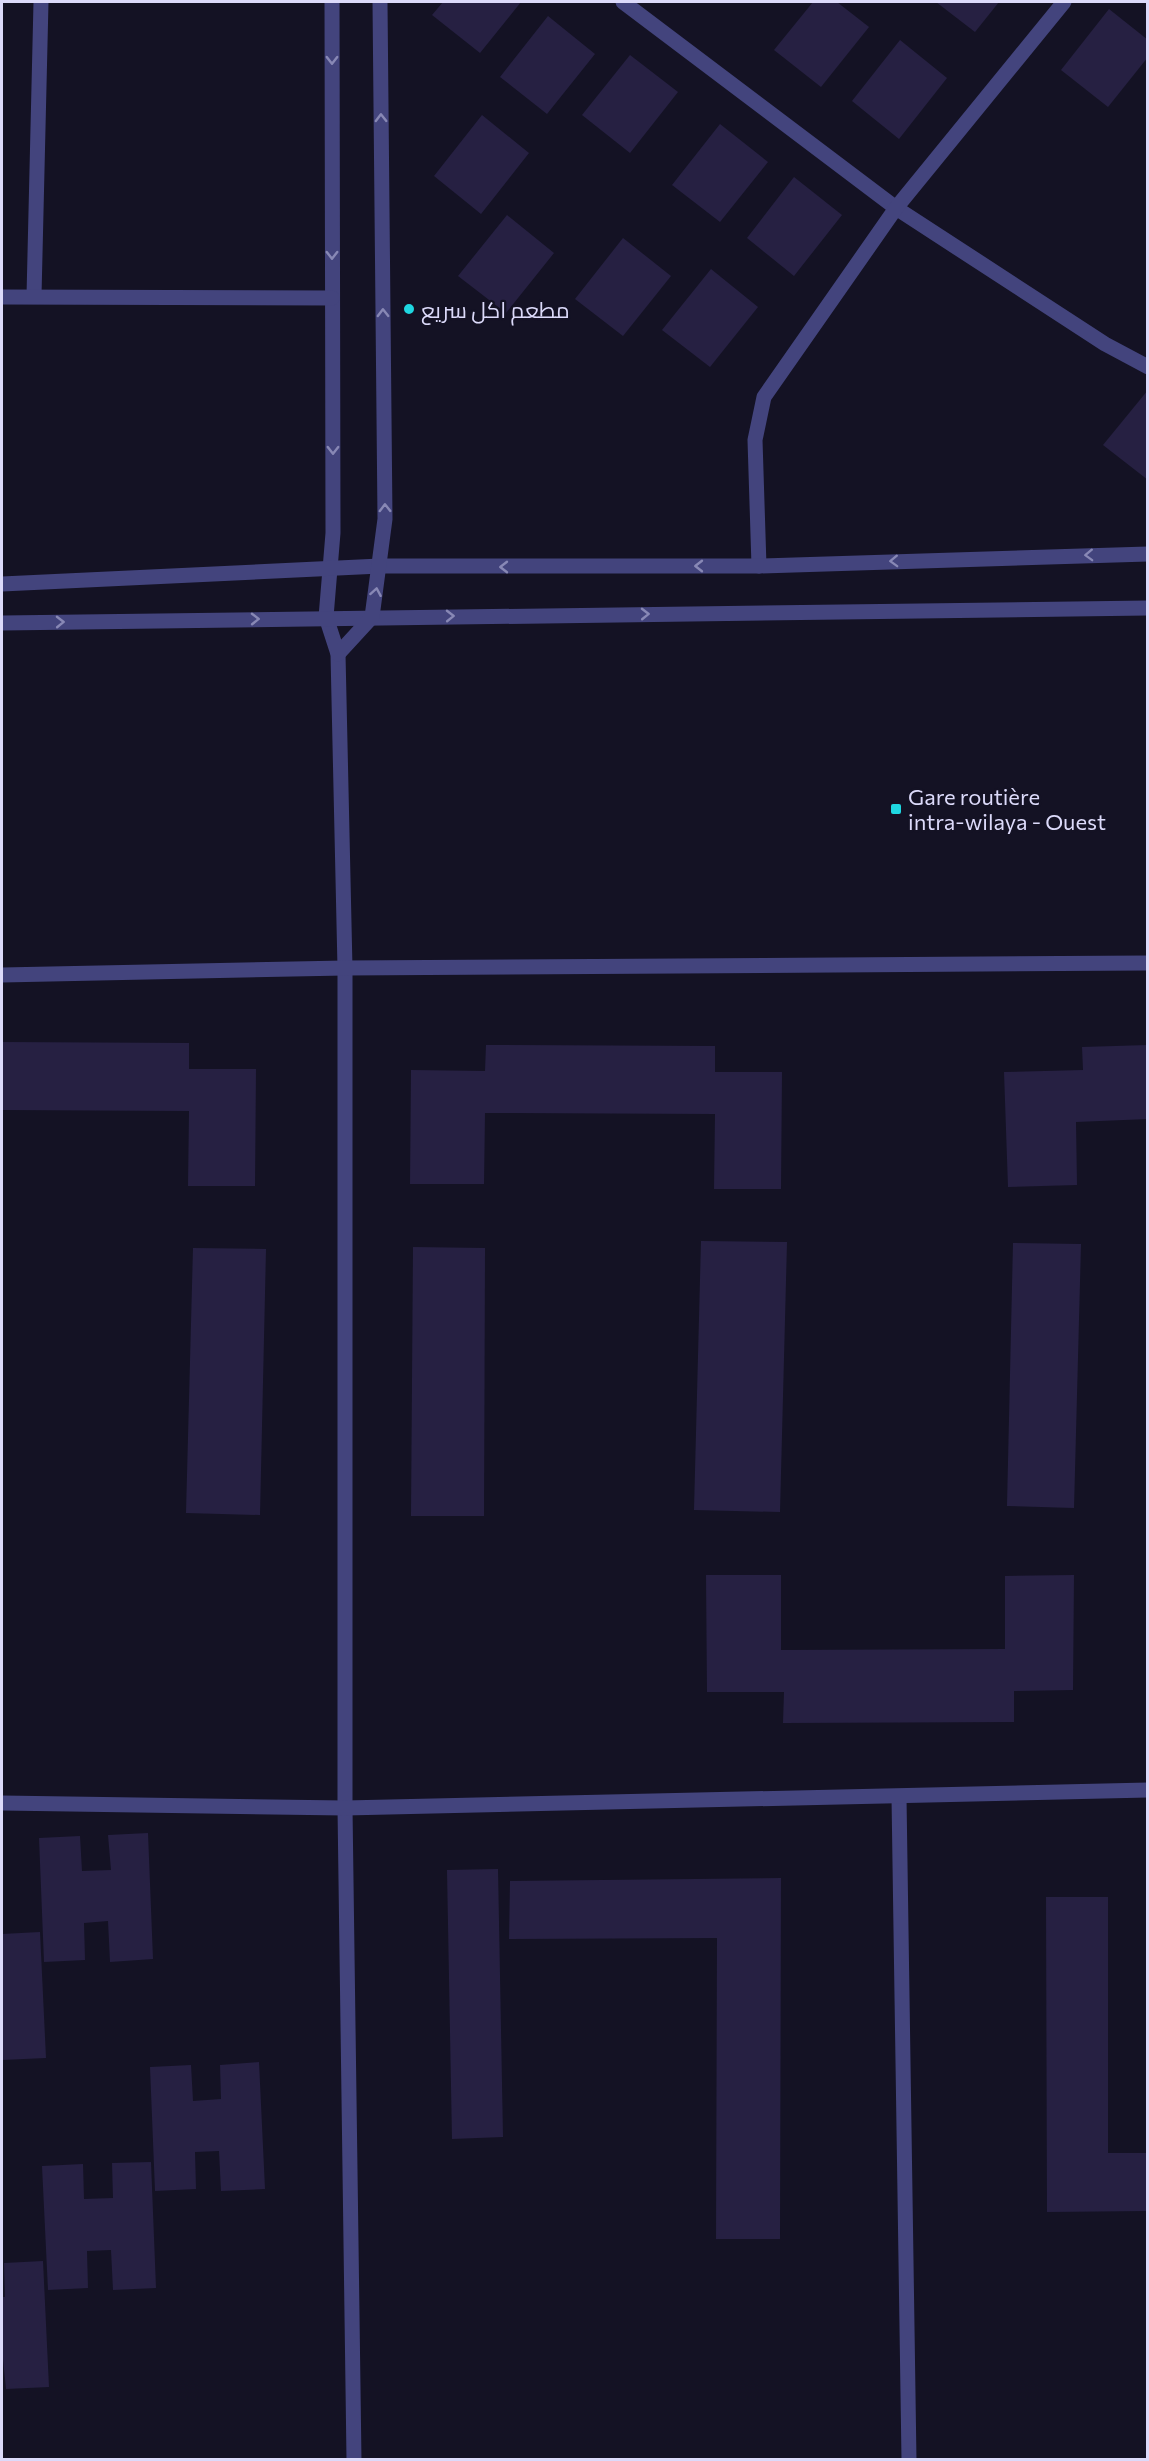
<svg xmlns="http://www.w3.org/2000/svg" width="1149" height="2461" font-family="Commissioner,Cairo,sans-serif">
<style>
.building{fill:#262042}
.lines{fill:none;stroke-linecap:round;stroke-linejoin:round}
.minor{stroke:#43447d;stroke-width:15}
.oneway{stroke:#8888b5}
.poi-dot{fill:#1fd7e1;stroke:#141224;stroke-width:2}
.labels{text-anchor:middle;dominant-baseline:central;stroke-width:4.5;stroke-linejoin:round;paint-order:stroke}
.poi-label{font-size:22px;fill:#dcdafa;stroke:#141224;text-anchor:start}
</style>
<rect width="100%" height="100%" fill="#141224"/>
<g class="building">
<path d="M443,2H521L480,53L432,15Z"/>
<path d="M813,2H837L869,27L821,87L774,50Z"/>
<path d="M936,2H999L975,32Z"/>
<path d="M1109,9L1148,40V57L1108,107L1061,70Z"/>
<path d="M548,16L595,54L547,114L500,77Z"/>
<path d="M900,40L947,78L899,139L852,101Z"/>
<path d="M630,55L678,92L630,153L582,115Z"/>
<path d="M482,115L529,153L481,214L434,176Z"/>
<path d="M720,124L768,162L720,222L672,185Z"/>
<path d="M794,177L842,215L794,276L747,238Z"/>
<path d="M507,215L554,253L506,313L458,276Z"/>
<path d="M623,238L671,276L623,336L575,299Z"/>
<path d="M711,269L758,307L710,367L662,330Z"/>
<path d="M1148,390V480L1103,445Z"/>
<path d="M2,1042L189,1043V1069H256L255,1186H188L189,1111L2,1110Z"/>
<path d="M486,1045L715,1046V1072H782L781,1189H714L715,1114L485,1113L484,1184H410L411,1070L485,1071Z"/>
<path d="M1148,1045V1119L1076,1122L1077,1185L1008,1187L1004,1072L1083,1070L1082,1047Z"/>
<path d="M701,1241L787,1242L780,1512L694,1510Z"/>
<path d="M1013,1243L1081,1244L1074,1508L1007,1506Z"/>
<path d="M413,1247L485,1248L484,1516H411Z"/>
<path d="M193,1248L266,1249L260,1515L186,1513Z"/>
<path d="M706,1575H781V1650L1005,1649V1576L1074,1575L1073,1690L1014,1691V1722L783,1723L784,1692H707Z"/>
<path d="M148,1833L153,1959L110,1962L108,1921L84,1923L85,1960L44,1962L39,1838L80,1836L82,1871L111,1870L108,1835Z"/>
<path d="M498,1869L503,2137L452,2139L447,1870Z"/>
<path d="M781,1878L780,2239H716L717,1938L509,1939L510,1881Z"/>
<path d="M1046,1897H1108V2153H1148V2211L1047,2212Z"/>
<path d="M40,1932L46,2058L2,2060V1934Z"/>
<path d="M259,2062L265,2189L221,2191L219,2151L195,2152L196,2189L155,2191L150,2067L191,2065L193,2101L221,2099L220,2065Z"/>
<path d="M151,2162L156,2288L113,2290L111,2250L87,2251L88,2288L48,2290L42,2166L83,2164L84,2199L113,2198L112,2163Z"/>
<path d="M43,2261L49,2387L6,2389L2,2349V2297H5L4,2263Z"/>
</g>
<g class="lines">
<g class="minor">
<path d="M332,2L333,533L326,617L338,654L345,968V1808L354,2460"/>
<path d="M623,2L896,208L1105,344L1148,367"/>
<path d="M34,296L41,2"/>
<path d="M2,297L332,298"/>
<path d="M759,566L755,440L764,397L896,208L1064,2"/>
<path d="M2,584L380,566H759L1148,554"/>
<path d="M2,623L1148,608"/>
<path d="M338,654L372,617L385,519L380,2"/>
<path d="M2,975L345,968L1148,963"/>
<path d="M899,1797L909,2460"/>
<path d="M2,1803L345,1808L1148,1790"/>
</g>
</g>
<defs><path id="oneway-chevron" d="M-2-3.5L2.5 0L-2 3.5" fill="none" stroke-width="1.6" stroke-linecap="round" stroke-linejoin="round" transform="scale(1.5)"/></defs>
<g class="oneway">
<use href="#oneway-chevron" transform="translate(332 60) rotate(90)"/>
<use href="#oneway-chevron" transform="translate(381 118) rotate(-91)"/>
<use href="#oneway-chevron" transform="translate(332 255) rotate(90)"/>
<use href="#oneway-chevron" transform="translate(383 313) rotate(-91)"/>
<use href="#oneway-chevron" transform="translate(333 450) rotate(90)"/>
<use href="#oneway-chevron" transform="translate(385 508) rotate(-91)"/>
<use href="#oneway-chevron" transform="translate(1089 555) rotate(178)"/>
<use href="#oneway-chevron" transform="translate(894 561) rotate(178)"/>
<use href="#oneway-chevron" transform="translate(699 566) rotate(180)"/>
<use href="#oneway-chevron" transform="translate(504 567) rotate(180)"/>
<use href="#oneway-chevron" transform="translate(376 592) rotate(-80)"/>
<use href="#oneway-chevron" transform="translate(645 614) rotate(-1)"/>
<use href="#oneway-chevron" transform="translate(450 616) rotate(-1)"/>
<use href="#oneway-chevron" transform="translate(255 619) rotate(-1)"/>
<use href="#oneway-chevron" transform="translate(60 622) rotate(-1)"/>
</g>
<g class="poi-dot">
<circle cx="409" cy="309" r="6"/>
<rect x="890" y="803" width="12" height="12" rx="3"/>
</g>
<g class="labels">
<g class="poi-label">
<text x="421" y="309">مطعم اكل سريع</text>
<text x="908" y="796">Gare routière<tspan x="908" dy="25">intra-wilaya - Ouest</tspan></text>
</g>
</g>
<rect width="1149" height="2461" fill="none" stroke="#dcdafa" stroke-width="6"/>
</svg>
